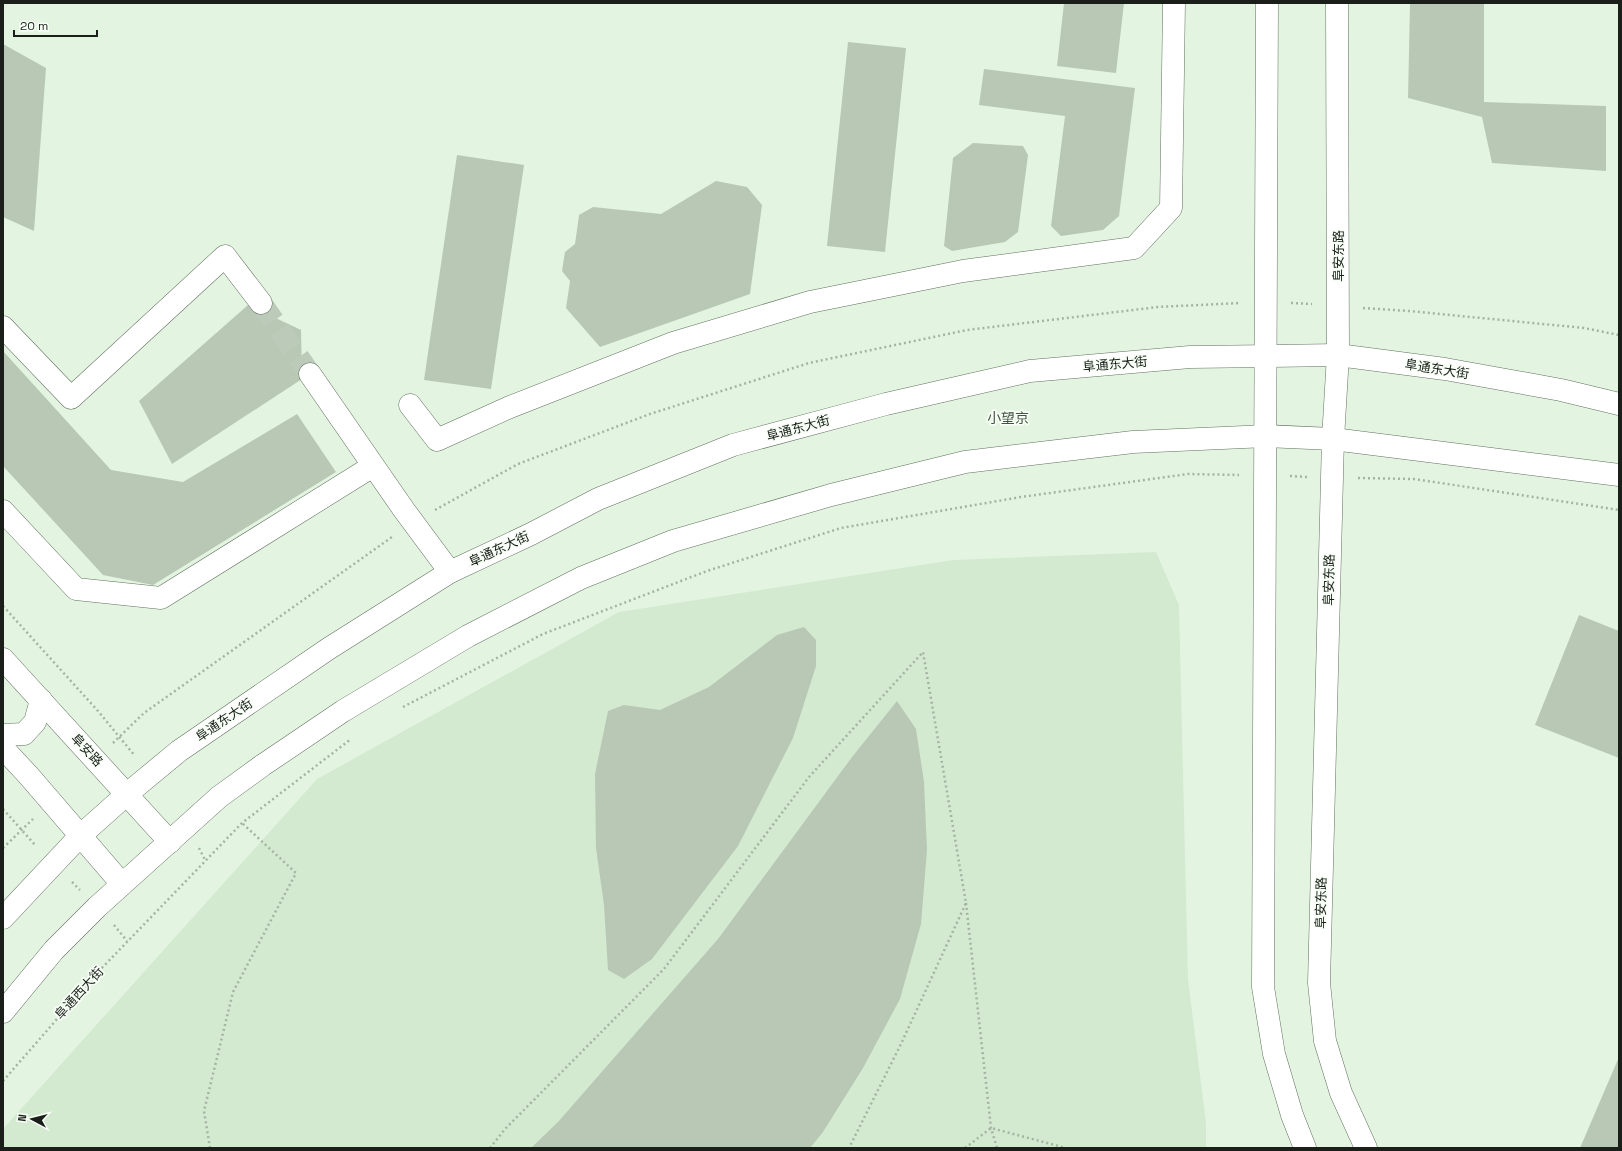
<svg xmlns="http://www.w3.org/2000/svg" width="1622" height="1151" font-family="'Space Grotesk','Noto Sans SC',sans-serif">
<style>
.built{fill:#d3ead0}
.building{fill:#b8c8b5}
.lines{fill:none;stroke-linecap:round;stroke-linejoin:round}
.minor-tunnel{stroke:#bbcab9;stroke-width:22;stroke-dasharray:22 11;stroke-linecap:butt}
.minor-casing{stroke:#61715f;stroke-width:23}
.major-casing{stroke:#61715f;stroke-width:23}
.path{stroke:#a5b3a3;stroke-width:2.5;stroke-dasharray:2 3;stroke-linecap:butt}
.minor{stroke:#fff;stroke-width:22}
.major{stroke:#fff;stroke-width:22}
.labels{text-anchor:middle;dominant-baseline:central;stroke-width:3.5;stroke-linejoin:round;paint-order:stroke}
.street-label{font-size:13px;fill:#1a2019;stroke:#f7fef6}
.neighbourhood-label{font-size:14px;fill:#455343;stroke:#f7fef6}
</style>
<rect width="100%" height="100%" fill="#e3f5e1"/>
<path class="built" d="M1156,552L1179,605L1188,979L1206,1123V1148H3V1129L317,779L619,612L953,560Z"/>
<g class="building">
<path d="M1064,3H1124L1116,73L1057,66Z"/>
<path d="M1410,3H1484V102L1606,106V171L1492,163L1482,117L1408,98Z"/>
<path d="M848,42L906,48L885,252L827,246Z"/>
<path d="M3,44L46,68L34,231L3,217Z"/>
<path d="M984,69L1135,88L1119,216L1103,230L1061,236L1051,226L1065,116L979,105Z"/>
<path d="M973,143L1023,146L1028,155L1018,232L1005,242L952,251L944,246L953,158Z"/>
<path d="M457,155L524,165L491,389L424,380Z"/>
<path d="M716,181L747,187L762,205L750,294L600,347L566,308L570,281L562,271L565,252L575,244L579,215L593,207L661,214Z"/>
<path d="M248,305L301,330L302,379L172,464L139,401Z"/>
<path d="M3,351L111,470L183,482L297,414L336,472L153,585L103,575L3,466Z"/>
<path d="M1579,615L1619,631V758L1535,725Z"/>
<path d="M804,627L816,640V666L793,738L738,846L652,959L624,979L608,970L604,905L596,848L595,774L608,711L624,705L660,710L709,687L777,635Z"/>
<path d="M897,701L916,729L924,782L927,850L921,924L900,999L863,1068L823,1132L810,1148H531L558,1122L718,939L852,757Z"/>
<path d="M1619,1057V1148H1580Z"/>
</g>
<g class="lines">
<path class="minor-tunnel" d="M261,303L310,374"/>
<defs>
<g id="minor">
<path d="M1267,3L1263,987L1274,1054L1292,1115L1305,1148"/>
<path d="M1337,3L1338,355L1333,439L1319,983L1325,1041L1341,1093L1366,1148"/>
<path d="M3,327L71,398L225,256L261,303"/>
<path d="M310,374L404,510L450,572"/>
<path d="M410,405L437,440L510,407L673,343L810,302L963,271L1134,248L1171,208L1174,3"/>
<path d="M3,511L76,589L161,598L373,466"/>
</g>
<g id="major">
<path d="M3,659L170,842"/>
<path d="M3,735L24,734L35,722L41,700"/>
<path d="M3,748L29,776L122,884"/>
<path d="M3,918L80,836L127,794L179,751L328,649L450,572L531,534L598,499L733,445L886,404L1030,371L1190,357L1338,355L1445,369L1561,390L1619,404"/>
<path d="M3,1012L54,950L97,907L219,797L263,765L343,711L468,636L581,578L673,541L831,495L965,462L1133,442L1267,436L1333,439L1619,475"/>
</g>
</defs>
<use href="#minor" class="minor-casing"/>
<use href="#major" class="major-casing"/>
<g class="path">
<path d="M1291,303L1312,304"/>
<path d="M1363,308L1409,311L1584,328L1619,335"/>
<path d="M1290,476L1307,477"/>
<path d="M1358,478L1414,479L1619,510"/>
<path d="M435,510L518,464L650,414L809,363L967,330L1158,307L1240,303"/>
<path d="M3,606L98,711L135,756"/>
<path d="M403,707L543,634L707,571L841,528L1021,497L1188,474L1239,475"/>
<path d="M113,743L144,713L392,537"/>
<path d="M3,809L36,846"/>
<path d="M3,848L33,819"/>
<path d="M199,848L205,860"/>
<path d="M72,882L80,890"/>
<path d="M966,903L991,1128L997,1148"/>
<path d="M114,925L127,941"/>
<path d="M3,1081L98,972L242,823L351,739"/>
<path d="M210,1148L204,1111L233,992L296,873L242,823"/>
<path d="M490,1148L505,1129L664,969L809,777L923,652L966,903L901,1044L849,1148"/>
<path d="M965,1148L991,1128L1066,1148"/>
</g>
<use href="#minor" class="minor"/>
<use href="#major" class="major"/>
</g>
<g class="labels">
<g class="street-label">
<text transform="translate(1338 256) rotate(-90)">阜安东路</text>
<text transform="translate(1115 364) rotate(-5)">阜通东大街</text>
<text transform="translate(1437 369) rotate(9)">阜通东大街</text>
<text transform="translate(798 428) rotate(-15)">阜通东大街</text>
<text transform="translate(499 549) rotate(-25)">阜通东大街</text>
<text transform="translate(1329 580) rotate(-89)">阜安东路</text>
<text transform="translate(224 720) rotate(-34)">阜通东大街</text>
<text transform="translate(87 750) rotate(47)">阜安路</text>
<text transform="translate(1321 903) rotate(-89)">阜安东路</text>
<text transform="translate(79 993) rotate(-48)">阜通西大街</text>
</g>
<g class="neighbourhood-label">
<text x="1008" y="418">小望京</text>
</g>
</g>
<rect width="1622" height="1151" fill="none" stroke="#1a2019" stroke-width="8"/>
<g transform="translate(32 1119) rotate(277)" stroke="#f7fef6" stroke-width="3" paint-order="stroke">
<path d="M0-3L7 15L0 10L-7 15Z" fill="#1a2019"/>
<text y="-6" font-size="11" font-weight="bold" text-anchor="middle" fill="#1a2019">N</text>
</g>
<path d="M14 30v6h83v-6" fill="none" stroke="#1a2019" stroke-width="2"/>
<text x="20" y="30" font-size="12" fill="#1a2019" stroke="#f7fef6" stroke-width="3" paint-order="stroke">20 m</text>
</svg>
